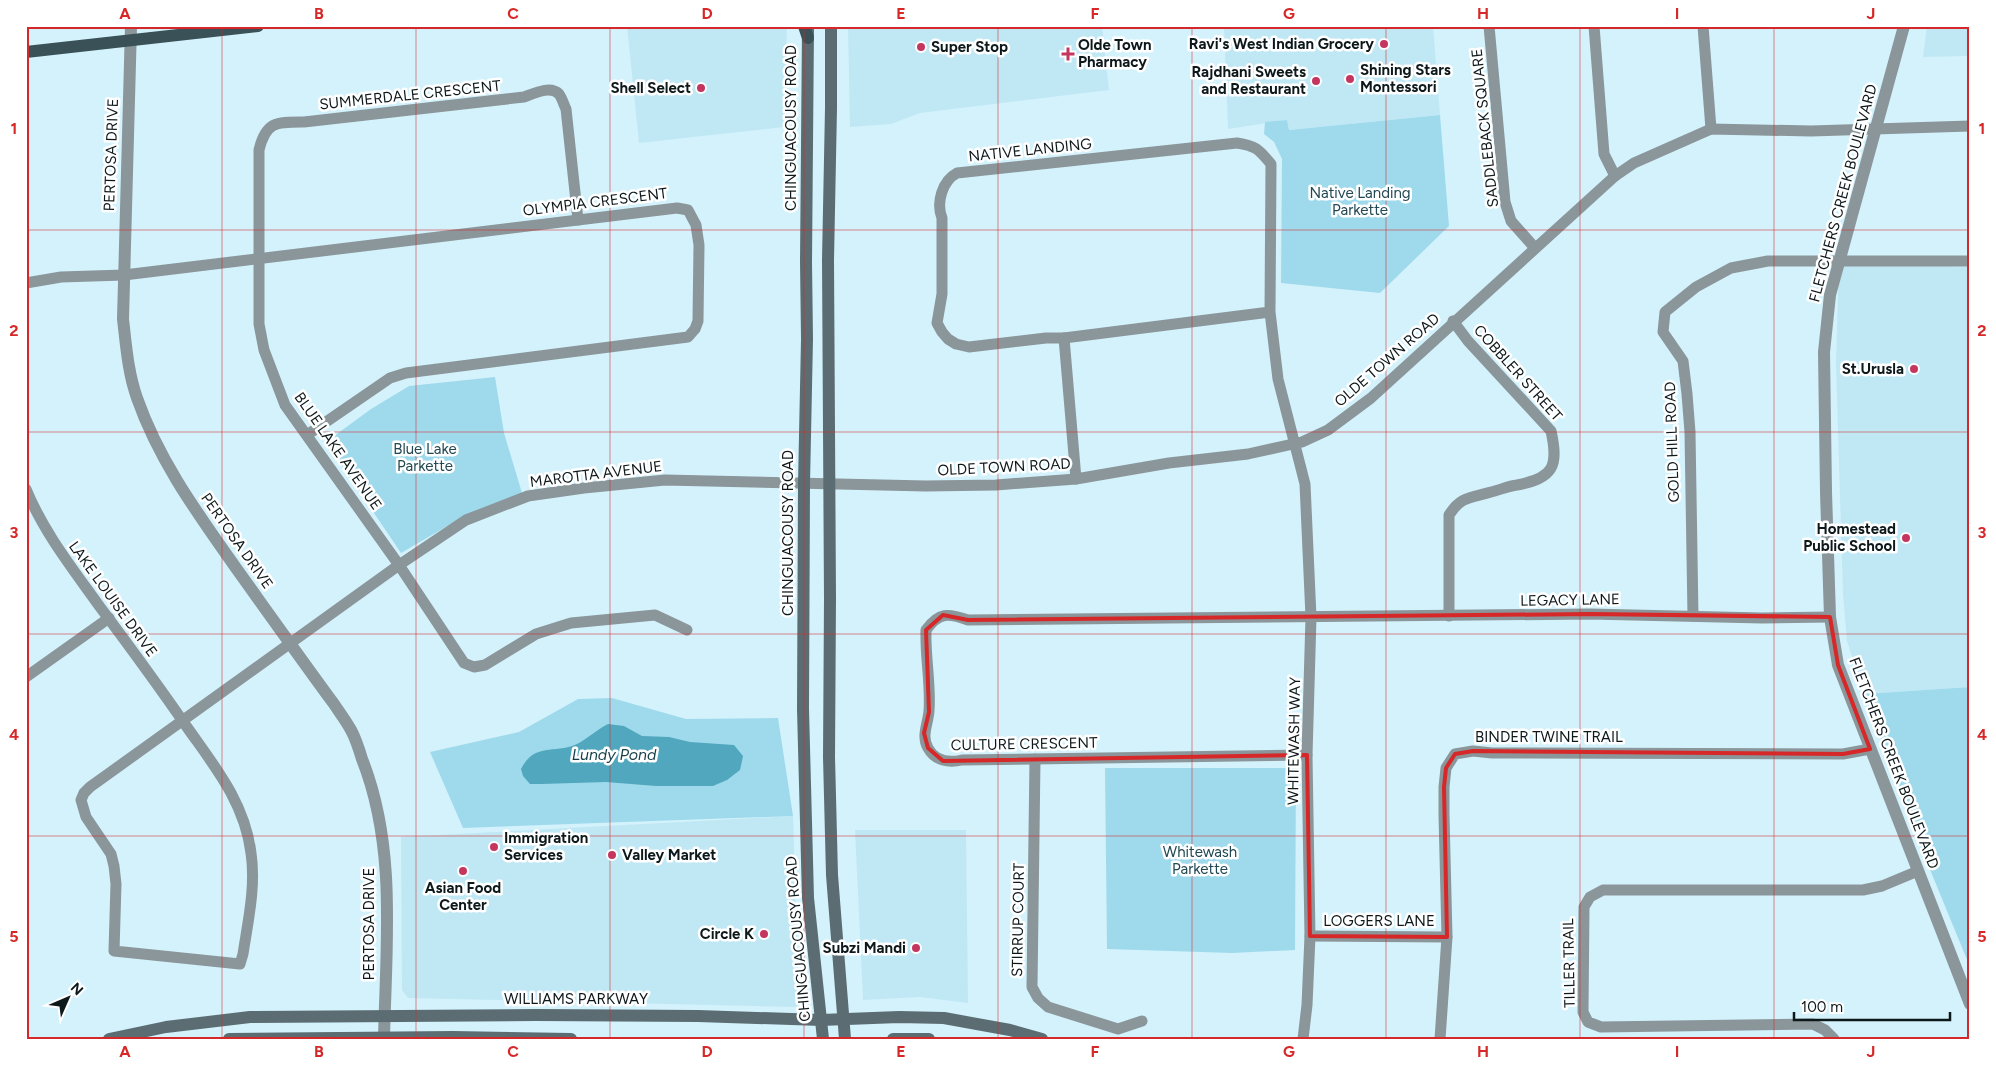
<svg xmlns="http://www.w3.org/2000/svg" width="1996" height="1065" font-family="Figtree,sans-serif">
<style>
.built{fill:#c0e8f4}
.green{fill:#9fdaec}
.water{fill:#51a7bd}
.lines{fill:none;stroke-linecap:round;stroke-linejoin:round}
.minor{stroke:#8a969a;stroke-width:11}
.tertiary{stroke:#8a969a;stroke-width:12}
.secondary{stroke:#5b6d73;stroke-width:12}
.primary{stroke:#3a5157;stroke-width:12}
.marked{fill:none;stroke:#d62828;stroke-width:4;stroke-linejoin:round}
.grid{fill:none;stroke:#d62828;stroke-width:1;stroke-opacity:0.55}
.poi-dot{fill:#c4355f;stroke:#fff;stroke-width:2}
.labels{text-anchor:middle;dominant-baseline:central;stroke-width:5;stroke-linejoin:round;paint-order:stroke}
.poi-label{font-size:15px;font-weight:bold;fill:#0d181b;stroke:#fff;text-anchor:end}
.street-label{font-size:15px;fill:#0d181b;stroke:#fff}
.park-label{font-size:15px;fill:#214853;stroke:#fff}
.water-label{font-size:16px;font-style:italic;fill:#163e48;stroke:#fff}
.neatline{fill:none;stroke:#d62828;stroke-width:2}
.grid-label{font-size:16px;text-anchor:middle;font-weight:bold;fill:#d62828}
</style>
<rect width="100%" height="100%" fill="#d4f2fc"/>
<g class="built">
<path d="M627,26H787L784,127L639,143Z"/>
<path d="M848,26H1102L1109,90L920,113L891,124L850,127Z"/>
<path d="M1224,26H1433L1440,115L1289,130L1287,120L1228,129Z"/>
<path d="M1927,26H1970V56L1923,57Z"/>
<path d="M1839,262L1970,267V687L1864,694L1847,641L1843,595L1836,363Z"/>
<path d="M793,816L799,1007L408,998L402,990L401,837Z"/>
<path d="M855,830H966L968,1003L920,997L863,1000Z"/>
</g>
<g class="green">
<path d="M1440,115L1449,226L1380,293L1281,283L1282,159L1274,142L1264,134L1265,122L1287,120L1289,130Z"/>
<path d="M495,377L504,433L522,493L468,514L401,553L326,442L371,409L409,386Z"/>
<path d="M1970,687V967L1929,867L1864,694Z"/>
<path d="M612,698L686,719L778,718L793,816L463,828L430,752L519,732L578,699Z"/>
<path d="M1105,768H1296L1295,950L1232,953L1107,949Z"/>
</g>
<path class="water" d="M608,724L624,726L642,736L669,737L690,742L734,745L743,756L740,770L727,780L713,786H656L606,782L541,784H530L523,776L521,769C535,741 557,755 579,743C589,737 598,729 608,724Z"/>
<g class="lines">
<g class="minor">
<path d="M1489,26L1505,202L1511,221L1535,248"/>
<path d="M1594,26L1604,154L1615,176"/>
<path d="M1703,26L1711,129"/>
<path d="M578,220L566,109C564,105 562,98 559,94C550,85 533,94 524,97L304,122C277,122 266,121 259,150V324L264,350L285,405L399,565L464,663L474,667L485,665L536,634L571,623L655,615L687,630"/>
<path d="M26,283L61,277L124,275L677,208L688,210L696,225L699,245L698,321L695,329L688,337L406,373L390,378L307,435"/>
<path d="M1270,312L1064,338H1046L969,347L956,344L948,339L942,332L937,323L942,294V218C936,203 942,181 957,173L1237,143C1257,146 1259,150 1271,164L1270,312L1278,379L1305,484L1311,617L1307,755L1310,936L1307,1005L1303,1039"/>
<path d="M1064,338L1076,479"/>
<path d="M26,489C44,533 73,569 100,607C130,647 160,688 189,730C216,768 245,804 251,853C256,886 248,921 243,954L240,964L114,951L116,884L114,866L111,854L86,817L81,800L84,793L90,787L399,565L466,520L528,496L584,488L665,480L926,486L996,485L1076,479L1169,463L1248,454L1302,442L1328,430L1371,398L1615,176L1634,163L1711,129L1811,131L1970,126"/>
<path d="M1449,616V515C1461,496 1471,498 1491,492C1500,490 1508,486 1517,485C1553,478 1559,467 1551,431L1468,341L1453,321"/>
<path d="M1693,616L1690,432L1687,394L1683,361L1663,332L1665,312L1696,287L1731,268L1768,261H1970"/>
<path d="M26,677L109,618"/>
<path d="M1307,755L962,760C949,763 935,761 928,748C921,736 928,724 929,711C931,684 925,657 926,630C939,612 948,613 968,620L1590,614L1762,618L1830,617"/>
<path d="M1035,759L1032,987L1038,998L1048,1007L1118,1029L1142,1021"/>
<path d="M1310,936L1447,937"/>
<path d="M1440,1039L1447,937L1444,815V787L1446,768L1455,754L1473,751L1492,753L1843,754L1870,749"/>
<path d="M1834,1039L1825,1030L1813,1024L1601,1027L1588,1022L1583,1012L1584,907L1590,897L1603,890H1863L1882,886L1918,871"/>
</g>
<g class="tertiary">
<path d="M131,26L123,319C126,345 128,373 137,398C159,461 198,514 236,568C269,614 301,659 334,704C340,713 346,721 351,730C356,739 359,749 362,759C397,847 386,945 384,1038"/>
<path d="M1904,26L1830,295L1824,352L1826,492L1830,617L1838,665L1970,1004"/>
</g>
<g class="secondary">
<path d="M831,26V108L828,260L830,599L829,757L832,875L845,1039"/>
<path d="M808,27L806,262L807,339L804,484L803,709L808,898L823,1039"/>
<path d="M109,1039L166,1027L250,1017L536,1015L698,1016L821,1020L899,1017L944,1018L1010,1030L1042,1039"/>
<path d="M229,1039L453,1037L571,1039"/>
<path d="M893,1039H929"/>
</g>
<g class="primary">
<path d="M804,26L808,38"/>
<path d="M26,52L258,26"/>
</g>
</g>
<path class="marked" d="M1590,614L1830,617L1838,665L1870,749L1843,754L1473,751L1455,754L1446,768L1444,787L1447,937L1310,936L1307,755L943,761L928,748L924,733L929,712L926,630L943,615L968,620Z"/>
<path class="grid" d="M222,26V1039M416,26V1039M610,26V1039M804,26V1039M998,26V1039M1192,26V1039M1386,26V1039M1580,26V1039M1774,26V1039M26,230H1970M26,432H1970M26,634H1970M26,836H1970"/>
<g class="poi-dot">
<circle cx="1384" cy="44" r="5"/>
<circle cx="921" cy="47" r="5"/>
<path d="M1065.5 46.5h5v5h5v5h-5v5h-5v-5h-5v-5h5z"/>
<circle cx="1350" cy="79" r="5"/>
<circle cx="1316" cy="81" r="5"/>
<circle cx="701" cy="88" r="5"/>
<circle cx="1914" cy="369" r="5"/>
<circle cx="1906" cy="538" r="5"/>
<circle cx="494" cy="847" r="5"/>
<circle cx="612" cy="855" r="5"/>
<circle cx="463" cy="871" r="5"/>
<circle cx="764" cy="934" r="5"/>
<circle cx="916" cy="948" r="5"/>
</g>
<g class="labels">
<g class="poi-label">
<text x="1374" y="44">Ravi's West Indian Grocery</text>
<text x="1078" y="45" text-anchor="start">Olde Town<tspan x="1078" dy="17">Pharmacy</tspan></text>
<text x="931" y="47" text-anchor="start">Super Stop</text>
<text x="1360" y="70" text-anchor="start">Shining Stars<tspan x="1360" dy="17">Montessori</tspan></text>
<text x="1306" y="72">Rajdhani Sweets<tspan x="1306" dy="17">and Restaurant</tspan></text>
<text x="691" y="88">Shell Select</text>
<text x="1904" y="369">St.Urusla</text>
<text x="1896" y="529">Homestead<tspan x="1896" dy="17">Public School</tspan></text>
<text x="504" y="838" text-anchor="start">Immigration<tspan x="504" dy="17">Services</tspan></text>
<text x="622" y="855" text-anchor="start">Valley Market</text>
<text x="463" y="888" text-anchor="middle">Asian Food<tspan x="463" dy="17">Center</tspan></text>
<text x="754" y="934">Circle K</text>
<text x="906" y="948">Subzi Mandi</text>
</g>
<g class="street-label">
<text transform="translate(410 95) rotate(-6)">SUMMERDALE CRESCENT</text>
<text transform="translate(791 128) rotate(-90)">CHINGUACOUSY ROAD</text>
<text transform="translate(1485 128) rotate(-96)">SADDLEBACK SQUARE</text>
<text transform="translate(1030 150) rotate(-6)">NATIVE LANDING</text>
<text transform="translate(111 155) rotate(-88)">PERTOSA DRIVE</text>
<text transform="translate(1843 193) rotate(-75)">FLETCHERS CREEK BOULEVARD</text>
<text transform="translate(595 202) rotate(-7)">OLYMPIA CRESCENT</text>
<text transform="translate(1387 360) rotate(-41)">OLDE TOWN ROAD</text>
<text transform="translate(1518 373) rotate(48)">COBBLER STREET</text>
<text transform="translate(1672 442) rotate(-92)">GOLD HILL ROAD</text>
<text transform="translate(338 451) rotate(55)">BLUE LAKE AVENUE</text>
<text transform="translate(1004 467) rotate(-3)">OLDE TOWN ROAD</text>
<text transform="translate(596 474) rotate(-7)">MAROTTA AVENUE</text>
<text transform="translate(788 533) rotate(-90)">CHINGUACOUSY ROAD</text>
<text transform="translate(237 541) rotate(55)">PERTOSA DRIVE</text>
<text transform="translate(113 599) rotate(54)">LAKE LOUISE DRIVE</text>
<text transform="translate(1570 600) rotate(-1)">LEGACY LANE</text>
<text x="1549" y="737">BINDER TWINE TRAIL</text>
<text transform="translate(1294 741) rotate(-89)">WHITEWASH WAY</text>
<text transform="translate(1024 744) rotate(-1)">CULTURE CRESCENT</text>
<text transform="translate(1894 763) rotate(69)">FLETCHERS CREEK BOULEVARD</text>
<text transform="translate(1018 920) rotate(-89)">STIRRUP COURT</text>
<text x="1379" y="921">LOGGERS LANE</text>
<text transform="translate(369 924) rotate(-90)">PERTOSA DRIVE</text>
<text transform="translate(798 939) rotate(-95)">CHINGUACOUSY ROAD</text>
<text transform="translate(1569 963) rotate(-91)">TILLER TRAIL</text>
<text x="576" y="999">WILLIAMS PARKWAY</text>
</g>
<g class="park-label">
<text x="1360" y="193">Native Landing<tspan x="1360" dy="17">Parkette</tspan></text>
<text x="425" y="449">Blue Lake<tspan x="425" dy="17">Parkette</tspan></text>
<text x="1200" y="852">Whitewash<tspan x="1200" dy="17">Parkette</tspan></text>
</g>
<g class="water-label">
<text x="614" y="754">Lundy Pond</text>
</g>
</g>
<rect width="1996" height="1065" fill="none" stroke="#ffffff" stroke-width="55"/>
<g transform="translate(68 998) rotate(45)" stroke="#ffffff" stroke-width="4" paint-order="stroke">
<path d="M0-4L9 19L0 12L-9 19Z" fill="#0d181b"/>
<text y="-8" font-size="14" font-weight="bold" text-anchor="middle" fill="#0d181b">N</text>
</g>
<path d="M1794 1012v8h156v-8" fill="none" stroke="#0d181b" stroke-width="2.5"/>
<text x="1801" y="1012" font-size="15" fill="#0d181b" stroke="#ffffff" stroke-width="4" paint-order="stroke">100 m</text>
<rect x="28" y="28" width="1940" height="1010" class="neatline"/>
<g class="grid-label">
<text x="125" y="19">A</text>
<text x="319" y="19">B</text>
<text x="513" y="19">C</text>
<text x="707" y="19">D</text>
<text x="901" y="19">E</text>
<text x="1095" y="19">F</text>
<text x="1289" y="19">G</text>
<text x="1483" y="19">H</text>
<text x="1677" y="19">I</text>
<text x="1871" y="19">J</text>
<text x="14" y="134">1</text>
<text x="1982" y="134">1</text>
<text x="14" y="336">2</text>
<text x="1982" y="336">2</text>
<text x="14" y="538">3</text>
<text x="1982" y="538">3</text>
<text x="14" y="740">4</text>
<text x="1982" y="740">4</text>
<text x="14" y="942">5</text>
<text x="1982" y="942">5</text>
<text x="125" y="1057">A</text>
<text x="319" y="1057">B</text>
<text x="513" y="1057">C</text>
<text x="707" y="1057">D</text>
<text x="901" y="1057">E</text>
<text x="1095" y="1057">F</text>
<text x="1289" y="1057">G</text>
<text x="1483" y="1057">H</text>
<text x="1677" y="1057">I</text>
<text x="1871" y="1057">J</text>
</g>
</svg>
